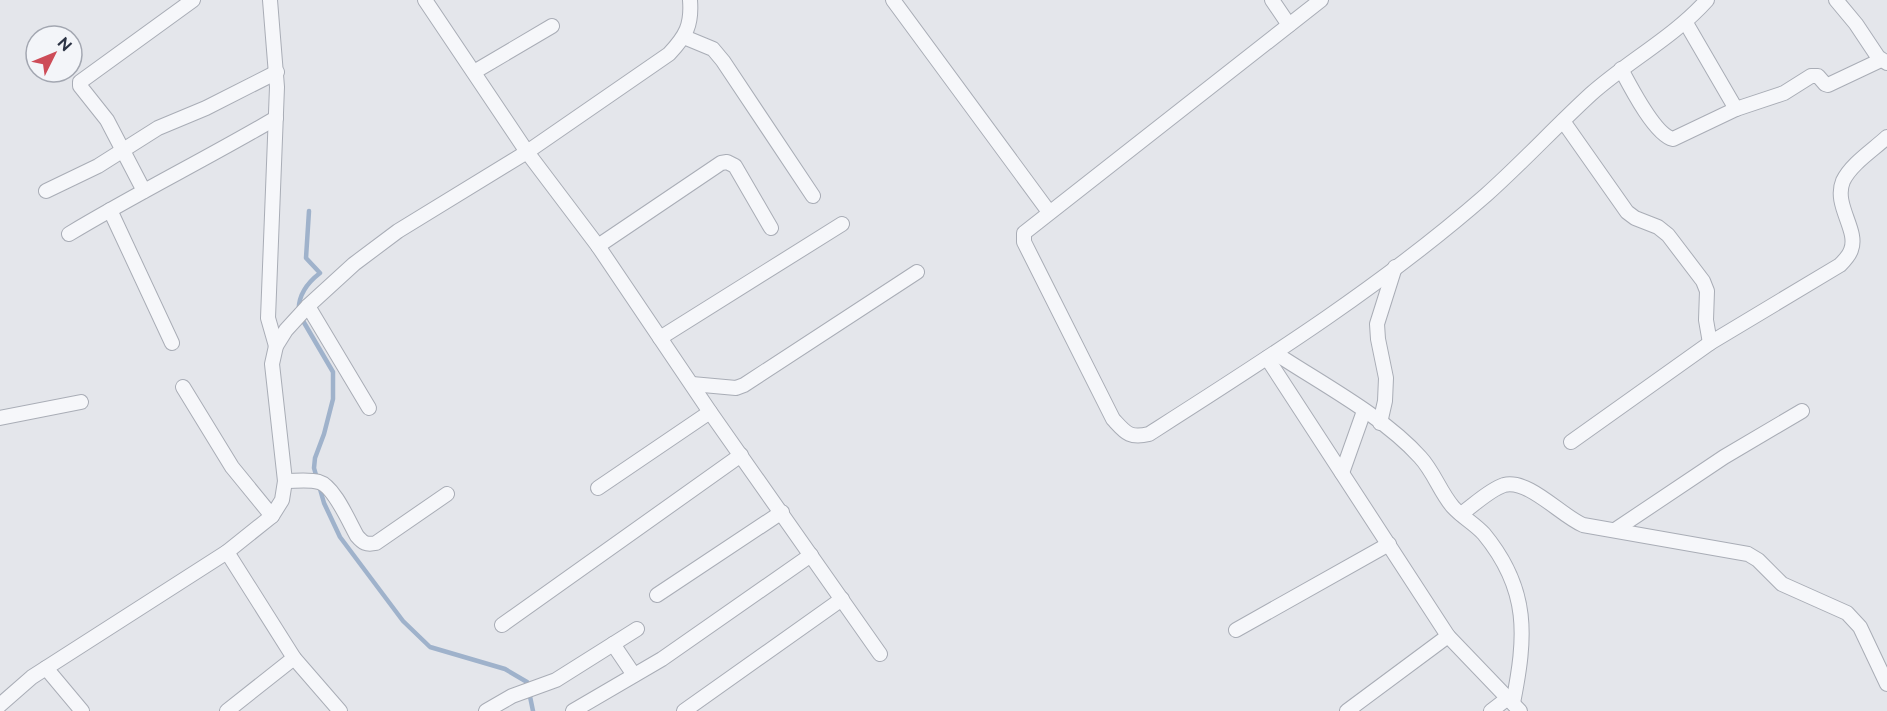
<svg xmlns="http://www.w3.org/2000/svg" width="1887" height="711" font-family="Raleway,sans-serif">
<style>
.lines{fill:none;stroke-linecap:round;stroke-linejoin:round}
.stream{stroke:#9fb2cb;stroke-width:4.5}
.street-casing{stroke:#a9adb6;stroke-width:16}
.street{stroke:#f6f7fa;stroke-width:14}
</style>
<rect width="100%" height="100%" fill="#e4e6eb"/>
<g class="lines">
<path class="stream" d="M309,211L306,258L320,273C307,283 297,297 299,314L333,372V399L324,434L315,458L314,468L324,503L340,537L403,621L430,647L505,669L527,682L533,711"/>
<defs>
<g id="street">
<path d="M270,0L277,87L268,318L276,346"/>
<path d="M425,0L527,152L598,246L710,412L880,654"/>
<path d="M893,0L1049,212"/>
<path d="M1272,0L1289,25"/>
<path d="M1321,0L1024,233V242L1113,419C1125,432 1129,439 1149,434C1265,360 1382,286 1486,195C1522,163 1555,127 1591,94C1628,61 1674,37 1707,0"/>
<path d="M1836,0L1856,24L1878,57L1887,63"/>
<path d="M1686,23L1736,109"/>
<path d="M684,37L713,49L723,61L813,196"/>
<path d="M1621,69C1630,86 1655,135 1673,139L1736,109L1784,93L1811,76H1818L1825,84L1828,85L1881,60"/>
<path d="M474,72L552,26"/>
<path d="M1563,121L1627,212L1635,218L1658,227L1668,235L1703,281L1707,291L1706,320L1710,343"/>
<path d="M46,191L98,166L158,128L206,108L277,72"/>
<path d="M144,191L107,120L80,86V82L193,0"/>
<path d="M110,210L172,343"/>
<path d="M69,234C137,193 208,158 276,118"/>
<path d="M598,246L721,163L727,162L735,166L771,228"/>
<path d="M308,306L369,408"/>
<path d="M660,338L842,224"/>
<path d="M1275,353C1322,384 1383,416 1420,457C1434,472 1440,492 1453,507C1462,517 1475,524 1484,534C1530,590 1526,637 1513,703"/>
<path d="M1267,358L1448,636L1520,711"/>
<path d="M692,384L736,388L744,385L917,272"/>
<path d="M183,387L232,467L272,516"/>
<path d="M0,418L81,402"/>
<path d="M1380,423L1385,401L1386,378L1378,339L1377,324L1395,267"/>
<path d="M1571,442L1710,343L1840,265C1844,261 1849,256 1851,250C1859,230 1833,205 1843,181C1851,164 1873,150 1887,137"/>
<path d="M1342,473L1364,411"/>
<path d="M285,481C296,481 309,479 319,482C334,486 349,522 357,536C363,543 366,545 376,543L447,494"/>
<path d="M598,488L710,412"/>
<path d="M1461,514C1474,505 1489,490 1504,485C1529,479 1560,515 1583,525L1748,554L1758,560L1782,584L1847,613L1860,627L1887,684"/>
<path d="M1615,530L1724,457L1802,411"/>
<path d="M227,552L294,658L340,711"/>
<path d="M657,595L782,512"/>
<path d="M502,625L741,455"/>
<path d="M1236,630L1389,544"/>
<path d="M613,644L634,675"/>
<path d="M46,668L82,711"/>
<path d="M0,705L32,677L227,552L272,516L282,500L285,481L272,364L276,346L286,330L308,306L354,264L398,231L527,152L669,54C686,36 692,25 690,0"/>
<path d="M227,711L294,658"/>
<path d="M486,711L512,696L556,680L637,629"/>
<path d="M573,711L662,659L811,555"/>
<path d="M684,711L842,599"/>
<path d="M1347,711L1448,636"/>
<path d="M1491,711L1508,698"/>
</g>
</defs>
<use href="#street" class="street-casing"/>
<use href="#street" class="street"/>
</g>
<g transform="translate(54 54) rotate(47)"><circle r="28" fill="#f3f5f9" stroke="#a3a7b1" stroke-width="1.5"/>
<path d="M0-4.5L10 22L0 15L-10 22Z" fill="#cd4c58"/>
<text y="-9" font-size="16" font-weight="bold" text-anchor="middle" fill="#2b3344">N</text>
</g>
</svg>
